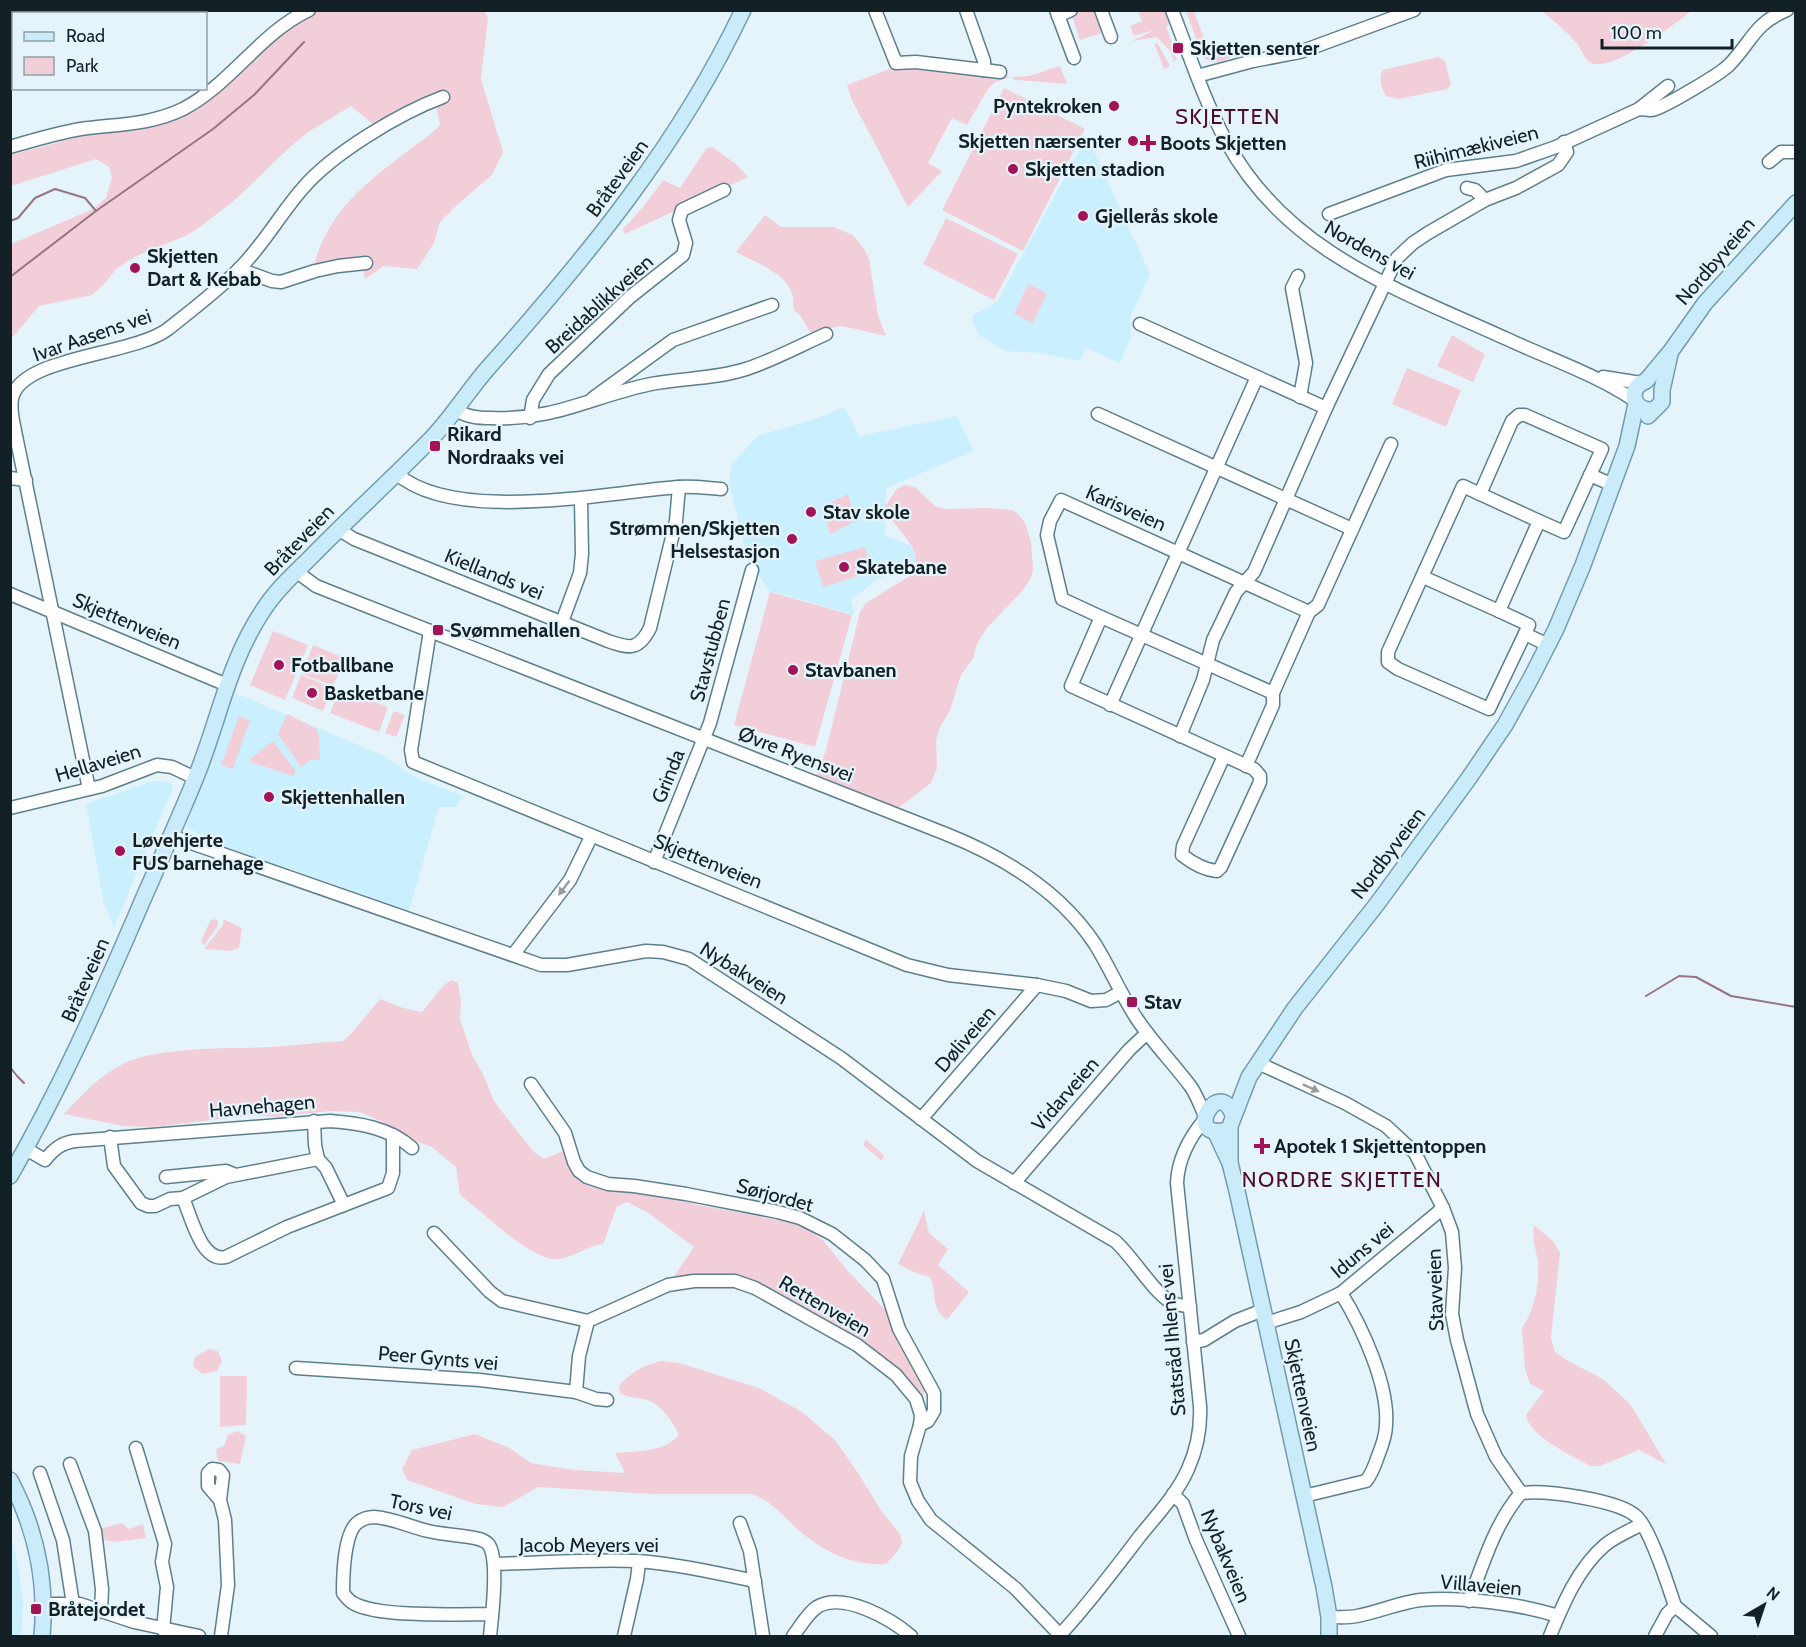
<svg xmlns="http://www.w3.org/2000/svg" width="1806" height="1647" font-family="Cabin,sans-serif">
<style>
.built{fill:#caefff}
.green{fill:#f2ced8}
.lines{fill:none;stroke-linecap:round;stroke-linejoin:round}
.stream{stroke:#947581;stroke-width:2}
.minor-casing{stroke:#5c7f8d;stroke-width:15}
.major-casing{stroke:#739cad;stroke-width:18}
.minor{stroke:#fff;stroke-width:12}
.major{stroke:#caebf9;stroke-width:15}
.oneway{fill:#959b9e}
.poi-dot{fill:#a31357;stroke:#e5f4fb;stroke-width:2}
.labels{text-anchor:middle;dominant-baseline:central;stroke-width:4.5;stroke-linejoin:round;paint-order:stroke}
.poi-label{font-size:20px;font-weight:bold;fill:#132127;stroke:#e5f4fb;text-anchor:start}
.street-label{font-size:20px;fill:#132127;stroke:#e5f4fb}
.neighbourhood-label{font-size:21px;letter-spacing:1.5px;fill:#4f0d29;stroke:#e5f4fb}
.quarter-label{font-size:22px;letter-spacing:1.5px;fill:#4f0d29;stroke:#e5f4fb}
</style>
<rect width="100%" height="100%" fill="#e5f4fb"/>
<g class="built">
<path d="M1087,136L1150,274L1130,318L1131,337L1120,363L1086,348L1079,361L1040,353L1005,351L979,335L973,324L972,316L997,302Z"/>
<path d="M845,407L859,436L957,416L974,451L886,488L885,535L909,545L921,559L908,572L879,578L851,600L855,615L770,591L747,559L729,481L732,463L759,435L815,419Z"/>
<path d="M235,693L382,755L415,777L463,796L456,807H439L409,911L294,870L237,853L186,827Z"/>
<path d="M153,781H165L172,784L173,788L114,927L104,904L86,804Z"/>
<path d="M11,1536L18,1565L23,1602L21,1636H11Z"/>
</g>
<g class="green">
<path d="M298,11H484L488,17L481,79L503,152L492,175L458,204L440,222L434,243L417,269L384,266L365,279L362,263L320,268L315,262C329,212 365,183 404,154C416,144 430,136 440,125L436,106L374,125L351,106L307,133L291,146L235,200L196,230L183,237L136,256L116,269L105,283L92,295L39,306L11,339V244L93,209L106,198L112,177L109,167L96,159L11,186V155L78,137L150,121L183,103L202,89L206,88V85Z"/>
<path d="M1081,11H1097L1107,39L1106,41L1102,33L1080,40L1072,17L1062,20Z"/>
<path d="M1138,11H1165L1170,24L1166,26L1176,54L1174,55L1177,59L1174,61L1170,51L1157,37L1132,41L1154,30L1134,36L1130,26L1142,21Z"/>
<path d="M1186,11H1194L1209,53L1215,55L1246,44L1247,45C1236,56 1217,69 1203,57Z"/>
<path d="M1541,11H1691C1676,24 1605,78 1588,61C1584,57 1582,50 1578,45C1567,32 1555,21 1541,11Z"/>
<path d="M1154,43L1158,44L1170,66L1164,69Z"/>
<path d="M1438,57L1445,61L1451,85L1447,89L1398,99L1386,96C1381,87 1378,80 1383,70Z"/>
<path d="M919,66L1011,77L1029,76L1060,66L1067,84L1015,80L1011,77L995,82L988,89L967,125L952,118L928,163L942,171L908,207L852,100L847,85L892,68Z"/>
<path d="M1004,88L1085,129L1023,251L942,210Z"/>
<path d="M712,147L736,164L748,177L625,234L623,229C638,214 650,198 663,180L680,188L706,149Z"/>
<path d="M765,215L781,227H833L853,235L864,249L869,259L878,315L886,336L842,326L810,332L800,315L794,310C793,304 794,296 791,291C784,272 752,261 736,252Z"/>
<path d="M946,218L1018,254L994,300L923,264Z"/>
<path d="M1028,284L1047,293L1033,323L1014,314Z"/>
<path d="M1452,335L1485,354L1473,382L1437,366Z"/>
<path d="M1407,368L1461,390L1446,427L1392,404Z"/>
<path d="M905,485L915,487L935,506L945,509L987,508L1012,510L1019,515L1025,523L1031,542L1033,569L1031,578L1023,590L986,629L977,644L973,659L961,675L950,710L940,727L936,740L937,768L931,783L897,809L813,786L826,750L860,612L866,603L910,576C931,551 892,530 885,506L897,489Z"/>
<path d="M848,494L856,521L830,534L822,507Z"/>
<path d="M865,547L872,572L823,587L815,561Z"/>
<path d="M770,592L852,615L815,747L734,725Z"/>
<path d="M273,631L308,645L285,700L250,685Z"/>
<path d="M313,645L345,658L333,686L302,674Z"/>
<path d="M301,675L333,688L323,711L292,698Z"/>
<path d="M340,689L388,707L379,732L330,713Z"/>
<path d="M394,711L405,715L396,737L385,733Z"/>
<path d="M287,714L317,729L319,737L320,759L310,760L301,767L278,734Z"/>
<path d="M239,716L250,720L233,769L221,765Z"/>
<path d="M273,741L296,771L293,776L250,762L251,758Z"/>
<path d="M213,919L218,920V926L204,945L201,941L210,921Z"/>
<path d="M223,919L242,928L239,948L231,951L204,949L223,925Z"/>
<path d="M452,980L458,983L461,1001L460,1019L472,1055L483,1074L494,1101L506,1117L534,1152L544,1159L563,1151L590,1178L646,1189L698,1205L795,1223L809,1230L824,1241L846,1269L896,1321L926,1390L922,1397C886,1359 839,1340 794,1316C773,1306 754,1293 732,1287C712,1282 692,1279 673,1278L694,1247L647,1212L627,1202L617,1206L603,1244C588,1246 575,1256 560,1259C533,1263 482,1211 460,1195L456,1167L432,1147L415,1141L380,1121L360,1112L330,1111L275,1117L255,1115L153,1127L123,1126L64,1114C81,1096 97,1078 119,1066C153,1046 229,1049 269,1047C294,1046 318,1042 343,1041L351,1034L380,999L403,1008L422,1012L444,985Z"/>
<path d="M866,1140L884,1155L882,1161L863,1145Z"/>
<path d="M924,1211L929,1233L948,1249L938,1265L969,1292L947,1320C929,1306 938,1295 930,1277L916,1273L898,1264Z"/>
<path d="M1534,1225L1553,1241L1560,1253L1551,1338L1555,1352L1568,1361L1603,1379L1631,1405L1666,1464L1639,1450L1600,1466H1590C1571,1455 1529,1436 1526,1415L1544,1391L1530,1384L1525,1369L1522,1328C1534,1311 1540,1284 1538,1263C1536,1248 1532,1241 1534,1225Z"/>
<path d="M209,1349L218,1351L222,1361L217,1371L202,1374L193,1366L195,1357Z"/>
<path d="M661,1361L679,1363L759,1388L802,1412L835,1440L858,1473L882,1512L900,1534L902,1543L898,1551L886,1564C849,1567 813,1546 788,1520C775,1508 768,1499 751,1494H652L538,1487L503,1507L476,1504L407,1480L402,1469L412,1450L475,1434L509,1448L531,1463L574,1470L625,1473L615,1453C638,1451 662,1453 679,1435C672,1420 660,1402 643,1399C633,1397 628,1398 620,1393L619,1386C631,1372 644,1365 661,1361Z"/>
<path d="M220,1376H247L246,1425L220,1427Z"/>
<path d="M237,1431L246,1436L240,1464L218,1461L216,1449L224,1446L228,1435Z"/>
<path d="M122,1523L129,1529L143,1524L146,1538L114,1542L101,1539L99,1529Z"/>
</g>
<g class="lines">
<g class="stream">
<path d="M10,221L18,218L35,198L55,189L85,198L96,211"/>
<path d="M10,277L96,211L213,129L254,95L304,42"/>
<path d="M1646,996L1679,976L1696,977L1731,996L1796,1007"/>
<path d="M10,1067L17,1076L24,1083"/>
</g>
<defs>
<g id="minor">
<path d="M875,10L896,63L916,62L1000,72"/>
<path d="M966,10L984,61V70"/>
<path d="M1056,10L1074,58"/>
<path d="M1101,10L1111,37"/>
<path d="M1172,10C1189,54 1204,100 1226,141C1287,253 1399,290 1507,339C1550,359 1595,374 1634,400"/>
<path d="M1058,16L1071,10"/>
<path d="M1197,76L1253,61L1300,52L1414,10"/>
<path d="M1639,109L1668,86"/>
<path d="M10,147C34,140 57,133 81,129C117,124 150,125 183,109C231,84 260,33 309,10"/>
<path d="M1769,162L1781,152H1796"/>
<path d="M1467,188L1475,190L1485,200"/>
<path d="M1329,214L1446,170L1516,161L1556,147L1639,109C1643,109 1648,110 1652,110C1665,107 1718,75 1728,66C1752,42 1753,24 1787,10"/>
<path d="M239,269L272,281L281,282L315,271L338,266L366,263"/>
<path d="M1298,276L1292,288L1306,363L1300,397"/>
<path d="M1140,324L1326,408"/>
<path d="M1603,377L1641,383"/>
<path d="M593,398L673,340L772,305"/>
<path d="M456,410C467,417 478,418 491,418C554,421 593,396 651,384C683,378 715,379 746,369C774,360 799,346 826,334"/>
<path d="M1098,414L1352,529"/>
<path d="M530,418L533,400L549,374L630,297L683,255L686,243L679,220L682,210L724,190"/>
<path d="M396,473C453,525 608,492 679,487C693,486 707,488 721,489"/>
<path d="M1590,475L1613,485"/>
<path d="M10,478L26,480"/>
<path d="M338,529L354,539L608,641C630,649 639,650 650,628L676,521L679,487"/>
<path d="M297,572L316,586L331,592L946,834C1004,857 1060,891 1095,944C1110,968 1121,995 1137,1019C1153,1043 1174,1064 1191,1087C1197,1096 1201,1107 1205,1116"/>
<path d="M1423,577L1499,611L1539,521L1480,494"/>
<path d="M10,594L227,685"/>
<path d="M1499,611L1529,625L1489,709L1398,669L1388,662V652L1463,486L1480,494L1512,421L1519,415H1525L1602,449L1564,532L1539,521"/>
<path d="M1101,617L1273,693"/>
<path d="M562,622L580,573L582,554L581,500"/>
<path d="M430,631L411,750L413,762L907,965L948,975L1037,985L1066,991L1091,1001L1106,1000L1121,992"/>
<path d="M1525,634L1548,645"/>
<path d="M1110,705L1257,377"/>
<path d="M1180,736L1203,680L1213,640L1236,592L1254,572L1326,408L1397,258L1413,243L1428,233L1485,200L1516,188L1558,165L1567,152L1564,142"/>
<path d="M1224,756L1183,846L1182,855C1191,862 1205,870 1217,871L1221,867L1260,782V776L1254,769L1071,686L1101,617L1062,599L1047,535L1050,521L1061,500L1309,612"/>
<path d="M1246,766L1273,705V693L1309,612L1318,605L1391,444"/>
<path d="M89,789L15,431C13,420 9,406 13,395C27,356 134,355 168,329C192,310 217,291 238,270C263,246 280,214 303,188C333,153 400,113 443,97"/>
<path d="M10,808L102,786L157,765L172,767L195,778"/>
<path d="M171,836L541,965H567L646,951L663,952L689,959L841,1058L977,1161L1115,1241C1133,1257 1153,1292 1171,1302C1177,1305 1183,1306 1190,1306"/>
<path d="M654,862L710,723L752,570"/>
<path d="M513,955L570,880L591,837"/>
<path d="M1258,1063L1345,1103L1386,1126L1415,1153L1443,1208L1452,1232L1455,1268L1452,1314L1457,1340L1477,1414L1496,1457L1521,1493"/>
<path d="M531,1084L565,1133L574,1162L579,1171L587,1177L608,1184L634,1186L686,1194L778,1212L800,1218L832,1234L865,1260L883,1279L899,1329L934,1393V1411L928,1421L920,1425"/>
<path d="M921,1119L1037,985"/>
<path d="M314,1121L315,1145L318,1159L326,1168L344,1205"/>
<path d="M110,1137L114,1166L141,1203L148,1206H155L170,1199L183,1198L226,1177L318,1159"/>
<path d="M26,1149L45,1160C54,1149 61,1143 75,1141L330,1121C359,1123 390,1128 412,1148"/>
<path d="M166,1177L226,1171L233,1174"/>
<path d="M1014,1183L1129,1050L1147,1033"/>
<path d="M183,1198C191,1216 201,1263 226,1257L287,1227L388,1188L393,1173V1135"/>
<path d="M434,1233L490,1292L502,1301L588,1321L668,1285L694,1281H735L755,1288L857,1345L896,1375L916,1399L921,1415L920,1425L911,1456L910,1482L918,1501L931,1520L1015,1588L1061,1636"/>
<path d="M588,1321L579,1356L576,1392L596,1399L607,1400"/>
<path d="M1266,1323L1301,1312L1341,1293L1443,1208"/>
<path d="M1193,1342L1204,1340L1235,1321L1263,1310"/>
<path d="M296,1368L480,1380L576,1392"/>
<path d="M136,1448L165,1544L162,1562L167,1587L163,1630"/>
<path d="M70,1464L95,1531L102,1589L101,1611"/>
<path d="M40,1473L63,1540L73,1604"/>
<path d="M1173,1494L1183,1504L1196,1540L1239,1636"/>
<path d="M1304,1496L1366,1481C1372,1474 1375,1465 1378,1456C1382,1446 1386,1435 1386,1425C1389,1385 1362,1327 1341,1293"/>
<path d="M220,1500L208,1486V1473L212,1469L219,1470L223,1475L220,1500L225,1520L228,1585L221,1636"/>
<path d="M740,1523L750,1551L763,1636"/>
<path d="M494,1564C542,1563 589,1559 637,1561C677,1564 716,1573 755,1581"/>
<path d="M1469,1601C1483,1564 1495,1523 1521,1493C1546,1490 1620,1500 1637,1517C1651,1531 1668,1585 1675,1606"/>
<path d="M43,1604H80L134,1622L199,1636"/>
<path d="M1675,1606L1711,1636"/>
<path d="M1329,1617C1338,1617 1347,1618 1357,1616C1378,1612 1398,1603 1420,1600C1459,1596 1521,1604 1558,1616"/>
<path d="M490,1636C492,1617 499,1561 489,1545C484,1539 476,1538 469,1537C455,1535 441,1534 428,1531C410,1527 393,1518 374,1517C369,1517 362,1519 357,1523C344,1534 343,1576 343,1593C346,1597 349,1601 353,1603C378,1618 461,1614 492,1614"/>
<path d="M624,1636L637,1579L639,1562"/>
<path d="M793,1636C800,1627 807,1614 817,1607C843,1591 891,1619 911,1636"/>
<path d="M1059,1636C1088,1605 1114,1570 1140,1536C1157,1515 1177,1494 1188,1469C1197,1449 1201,1427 1200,1406L1177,1183C1178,1158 1189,1138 1205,1119"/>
<path d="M1550,1636C1563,1604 1578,1568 1605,1545C1616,1536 1631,1530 1642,1524"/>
<path d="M1655,1636L1667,1614L1675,1606"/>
</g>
<g id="major">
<path d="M1653,410C1632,411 1627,388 1646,381L1671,351L1705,303L1796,203"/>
<path d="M1648,416L1662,402V390L1670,354"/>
<path d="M1215,1131L1230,1163L1237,1191L1324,1587L1329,1617V1636"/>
<path d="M1223,1131C1184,1137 1219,1076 1233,1115"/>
<path d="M1230,1163V1126L1249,1077L1295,1008L1377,904L1469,778L1505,725L1531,678L1556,629L1583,565L1627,446L1636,404"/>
<path d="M10,1176C58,1093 97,1006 135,918C155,871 177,824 196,777C219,720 229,660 264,609C277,589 295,573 311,557C350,517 392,479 431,439C452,417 468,391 488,368C585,259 680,144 743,10"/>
<path d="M10,1480C36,1529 47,1582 42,1636"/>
</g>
</defs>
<use href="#minor" class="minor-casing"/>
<use href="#major" class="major-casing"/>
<use href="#minor" class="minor"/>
<use href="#major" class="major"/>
</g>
<defs><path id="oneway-solid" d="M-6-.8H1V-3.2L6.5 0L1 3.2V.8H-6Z" transform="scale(1.5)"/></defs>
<g class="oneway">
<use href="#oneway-solid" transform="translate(564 888) rotate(127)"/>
<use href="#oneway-solid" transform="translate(1311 1088) rotate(24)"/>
</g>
<g class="poi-dot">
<rect x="1172" y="42" width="12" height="12" rx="3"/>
<circle cx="1114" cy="106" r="6"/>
<circle cx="1133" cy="141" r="6"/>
<path d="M1145 134h6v6h6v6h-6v6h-6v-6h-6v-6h6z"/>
<circle cx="1013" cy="169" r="6"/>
<circle cx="1083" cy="216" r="6"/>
<circle cx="135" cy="268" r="6"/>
<rect x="429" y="440" width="12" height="12" rx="3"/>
<circle cx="811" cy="512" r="6"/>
<circle cx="792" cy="539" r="6"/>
<circle cx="844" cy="567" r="6"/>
<rect x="432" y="624" width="12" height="12" rx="3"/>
<circle cx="279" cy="665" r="6"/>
<circle cx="793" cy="670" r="6"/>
<circle cx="312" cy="693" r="6"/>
<circle cx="269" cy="797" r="6"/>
<circle cx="120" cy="851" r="6"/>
<rect x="1126" y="996" width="12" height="12" rx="3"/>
<path d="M1259 1137h6v6h6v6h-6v6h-6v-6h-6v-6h6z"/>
<rect x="30" y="1603" width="12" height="12" rx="3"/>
</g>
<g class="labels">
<g class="poi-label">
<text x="1190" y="48">Skjetten senter</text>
<text x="1102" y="106" text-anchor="end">Pyntekroken</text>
<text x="1121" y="141" text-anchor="end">Skjetten nærsenter</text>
<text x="1160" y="143">Boots Skjetten</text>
<text x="1025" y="169">Skjetten stadion</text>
<text x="1095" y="216">Gjellerås skole</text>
<text x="147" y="256">Skjetten<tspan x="147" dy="23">Dart &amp; Kebab</tspan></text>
<text x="447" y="434">Rikard<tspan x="447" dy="23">Nordraaks vei</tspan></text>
<text x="823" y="512">Stav skole</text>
<text x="780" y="528" text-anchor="end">Strømmen/Skjetten<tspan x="780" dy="23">Helsestasjon</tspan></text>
<text x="856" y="567">Skatebane</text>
<text x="450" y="630">Svømmehallen</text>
<text x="291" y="665">Fotballbane</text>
<text x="805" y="670">Stavbanen</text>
<text x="324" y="693">Basketbane</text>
<text x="281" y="797">Skjettenhallen</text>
<text x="132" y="840">Løvehjerte<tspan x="132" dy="23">FUS barnehage</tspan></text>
<text x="1144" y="1002">Stav</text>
<text x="1274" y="1146">Apotek 1 Skjettentoppen</text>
<text x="48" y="1609">Bråtejordet</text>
</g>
<g class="street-label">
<text transform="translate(1476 147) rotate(-14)">Riihimækiveien</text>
<text transform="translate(617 178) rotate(-54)">Bråteveien</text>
<text transform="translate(1370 250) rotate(29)">Nordens vei</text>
<text transform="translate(1715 261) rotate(-49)">Nordbyveien</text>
<text transform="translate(599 304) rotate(-42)">Breidablikkveien</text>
<text transform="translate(92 335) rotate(-19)">Ivar Aasens vei</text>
<text transform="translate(1126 508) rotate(24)">Karisveien</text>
<text transform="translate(299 540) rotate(-46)">Bråteveien</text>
<text transform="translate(494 574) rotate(22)">Kiellands vei</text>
<text transform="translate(127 621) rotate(23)">Skjettenveien</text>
<text transform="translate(710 650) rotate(-75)">Stavstubben</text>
<text transform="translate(796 754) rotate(21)">Øvre Ryensvei</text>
<text transform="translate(98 763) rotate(-17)">Hellaveien</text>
<text transform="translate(668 776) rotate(-68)">Grinda</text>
<text transform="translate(1388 853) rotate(-53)">Nordbyveien</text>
<text transform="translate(708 861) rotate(22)">Skjettenveien</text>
<text transform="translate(744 973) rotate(32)">Nybakveien</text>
<text transform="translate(85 980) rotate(-66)">Bråteveien</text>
<text transform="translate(965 1039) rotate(-49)">Døliveien</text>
<text transform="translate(1065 1094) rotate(-49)">Vidarveien</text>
<text transform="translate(262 1106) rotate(-5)">Havnehagen</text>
<text transform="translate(775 1195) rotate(15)">Sørjordet</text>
<text transform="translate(1362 1250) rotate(-40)">Iduns vei</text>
<text transform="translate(1435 1290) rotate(-92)">Stavveien</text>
<text transform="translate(825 1306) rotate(30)">Rettenveien</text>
<text transform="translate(1172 1340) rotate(-95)">Statsråd Ihlens vei</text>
<text transform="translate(438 1358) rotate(5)">Peer Gynts vei</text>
<text transform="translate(1303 1395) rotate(78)">Skjettenveien</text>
<text transform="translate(421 1507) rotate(12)">Tors vei</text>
<text x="589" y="1545">Jacob Meyers vei</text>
<text transform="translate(1226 1556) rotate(67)">Nybakveien</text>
<text transform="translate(1481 1585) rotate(5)">Villaveien</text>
</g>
<g class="neighbourhood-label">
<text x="1342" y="1179">NORDRE SKJETTEN</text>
</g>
<g class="quarter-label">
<text x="1228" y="116">SKJETTEN</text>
</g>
</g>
<rect width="1806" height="1647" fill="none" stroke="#132127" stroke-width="24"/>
<rect x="12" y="12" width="195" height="78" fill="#e5f4fb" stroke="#91a0a6" stroke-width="1.5"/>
<rect x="24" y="32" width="30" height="9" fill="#caebf9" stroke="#91a0a6" stroke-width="1.5"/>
<text x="66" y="42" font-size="18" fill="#132127">Road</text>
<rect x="24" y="57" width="30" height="18" fill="#f2ced8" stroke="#91a0a6" stroke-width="1.5"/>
<text x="66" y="72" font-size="18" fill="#132127">Park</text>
<g transform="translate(1764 1605) rotate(39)" stroke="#e5f4fb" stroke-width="4.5" paint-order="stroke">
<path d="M0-4.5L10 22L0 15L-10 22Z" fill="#132127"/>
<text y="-9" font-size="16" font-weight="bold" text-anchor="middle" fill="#132127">N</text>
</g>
<path d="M1602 39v9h130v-9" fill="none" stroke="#132127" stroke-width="3"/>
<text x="1611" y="39" font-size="18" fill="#132127" stroke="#e5f4fb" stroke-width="4.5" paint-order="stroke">100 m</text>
</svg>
